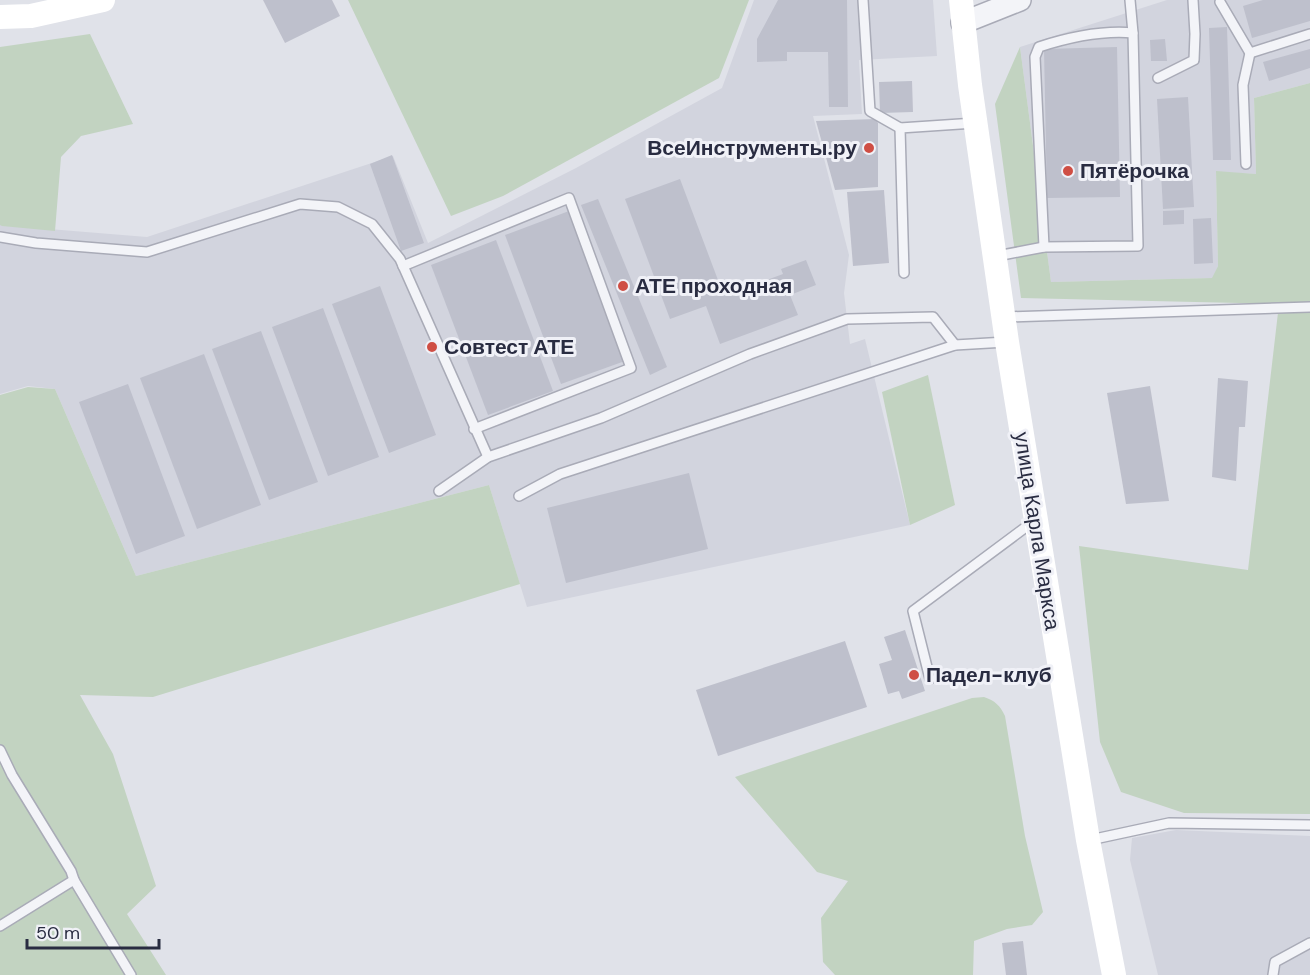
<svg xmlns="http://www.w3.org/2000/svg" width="1310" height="975" font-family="'DM Sans',sans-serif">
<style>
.built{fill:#d2d4de}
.green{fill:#c2d3c1}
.building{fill:#bec0cc}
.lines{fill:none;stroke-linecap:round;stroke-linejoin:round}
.service-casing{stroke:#a9abb7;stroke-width:12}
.tertiary-casing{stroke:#a9abb7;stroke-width:24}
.service{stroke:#f3f4f8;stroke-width:9}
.tertiary{stroke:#f3f4f8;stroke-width:21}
.secondary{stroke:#fff;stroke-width:24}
.poi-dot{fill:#cf4e44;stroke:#f0f1f7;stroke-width:2}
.labels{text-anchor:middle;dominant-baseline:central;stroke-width:6;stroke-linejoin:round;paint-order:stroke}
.poi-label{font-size:21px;font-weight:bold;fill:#292c41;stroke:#f0f1f7;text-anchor:start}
.street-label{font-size:21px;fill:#292c41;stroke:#f0f1f7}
</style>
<rect width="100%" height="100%" fill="#e0e2e9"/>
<g class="built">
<path d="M754,0H933L937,56L859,60L862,114L813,116L849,255L844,293L850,344L865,339L910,525L527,607L489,485L136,576L55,389L28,386L0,394V225L147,237L393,156L428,243L576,168L722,88Z"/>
<path d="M1167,0H1310V83L1254,98L1256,174L1216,172L1218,266L1213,278L1051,282L1020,47Z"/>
<path d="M1176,830L1310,836V975H1158L1130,860L1132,838Z"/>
</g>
<g class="green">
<path d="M348,0H749L719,78L503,196L451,216Z"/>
<path d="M90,34L133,124L81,136L61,157L55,231L2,226L0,225V47Z"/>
<path d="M1020,47L1051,282L1212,278L1218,266L1216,171L1256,174L1254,98L1310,83V814L1184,813L1121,792L1100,742L1079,546L1248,570L1279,304L1021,298L995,104Z"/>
<path d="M928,375L955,505L910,525L882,392Z"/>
<path d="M28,387L55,389L136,576L489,485L520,584L153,697L80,695L113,754L156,886L127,914L166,975H0V395Z"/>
<path d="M984,697C995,701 1000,705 1005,716L1025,836L1043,912L1032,925L1007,929L974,941L973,975H835L823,962L821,918L848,881L817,872L735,777L972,698Z"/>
</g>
<g class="building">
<path d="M263,0H332L340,16L285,43Z"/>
<path d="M778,0H847L848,107H829L828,52H787V61L757,62V39Z"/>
<path d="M1263,0H1310V21L1252,38L1243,6Z"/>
<path d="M1227,27L1231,160H1213L1209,28Z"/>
<path d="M1165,39L1167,61H1151L1150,40Z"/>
<path d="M1117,47L1120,197L1047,198L1044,49Z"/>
<path d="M1310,49V68L1269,81L1263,62Z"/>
<path d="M912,81L913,112L880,113L879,82Z"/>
<path d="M1188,97L1194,207L1163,209L1157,99Z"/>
<path d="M875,119L878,123V187L835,190L816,121Z"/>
<path d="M392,155L424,243L401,251L370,164Z"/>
<path d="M680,179L724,296L783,274L781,269L806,260L816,285L790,295L798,315L720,344L706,306L670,319L625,199Z"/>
<path d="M884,190L889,263L853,266L847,192Z"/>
<path d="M598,199L667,367L650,375L581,205Z"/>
<path d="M1184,210V224L1163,225V211Z"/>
<path d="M569,211L625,361L561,384L505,235Z"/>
<path d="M1211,218L1213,263L1194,264L1193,219Z"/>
<path d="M496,240L553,391L488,415L431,265Z"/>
<path d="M380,286L436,435L389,453L332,304Z"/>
<path d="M323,308L379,457L328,476L272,327Z"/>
<path d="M261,331L318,482L269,500L212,349Z"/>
<path d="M204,354L261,505L197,529L140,378Z"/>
<path d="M1218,378L1248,381L1245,427H1239L1236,481L1212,477Z"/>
<path d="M128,384L185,536L136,554L79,402Z"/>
<path d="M1150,386L1169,501L1126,504L1107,393Z"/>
<path d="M689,473L708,549L566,583L547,508Z"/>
<path d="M905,630L925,691L902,699L899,691L888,694L879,664L892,660L884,637Z"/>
<path d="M845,641L867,707L718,756L696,690Z"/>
<path d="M1023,941L1027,975H1006L1002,943Z"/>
</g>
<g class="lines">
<defs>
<g id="service">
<path d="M863,0L870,111L900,128"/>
<path d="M1220,2L1250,53L1310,34"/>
<path d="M1158,78L1194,60L1195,34L1193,0"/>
<path d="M1246,164L1243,85L1250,53"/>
<path d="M0,237L36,243L147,252L300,204L338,207L372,224L400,259L488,457"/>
<path d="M1044,247L1035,57L1039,47C1070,37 1101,30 1133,33L1130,0"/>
<path d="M997,256L1044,247L1138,246L1133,33"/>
<path d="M403,266L569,198L631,368L474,429"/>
<path d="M904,273L900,128L975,123"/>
<path d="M1005,317L1310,307"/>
<path d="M439,491L488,457L601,418L750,354L847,319L933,317L955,345"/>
<path d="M519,496L560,474L955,345L1006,342"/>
<path d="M930,679L913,611L1034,521"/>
<path d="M0,750L12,775L71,871L74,880L131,975"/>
<path d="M1090,840L1169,823L1310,825"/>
<path d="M0,926L74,880"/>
<path d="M1273,975L1275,962L1310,943"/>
</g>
<path id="tertiary" d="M962,23L1020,0"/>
</defs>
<use href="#service" class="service-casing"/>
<use href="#tertiary" class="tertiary-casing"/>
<use href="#service" class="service"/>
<use href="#tertiary" class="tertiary"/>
<g class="secondary">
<path d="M961,0L970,85L1007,342L1088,840L1114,975"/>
<path d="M0,17L31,16L103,0"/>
</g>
</g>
<g class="poi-dot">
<circle cx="869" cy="148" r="6"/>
<circle cx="1068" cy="171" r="6"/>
<circle cx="623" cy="286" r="6"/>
<circle cx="432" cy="347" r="6"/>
<circle cx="914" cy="675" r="6"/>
</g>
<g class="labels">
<g class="poi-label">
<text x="857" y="148" text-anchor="end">ВсеИнструменты.ру</text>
<text x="1080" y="171">Пятёрочка</text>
<text x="635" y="286">АТЕ проходная</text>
<text x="444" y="347">Совтест АТЕ</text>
<text x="926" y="675">Падел-клуб</text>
</g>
<g class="street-label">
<text transform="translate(1037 531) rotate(81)">улица Карла Маркса</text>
</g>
</g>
<path d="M27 939v9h132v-9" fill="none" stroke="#292c41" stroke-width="3"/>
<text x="36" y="939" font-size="18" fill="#292c41" stroke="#f0f1f7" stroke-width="4.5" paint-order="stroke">50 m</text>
</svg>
